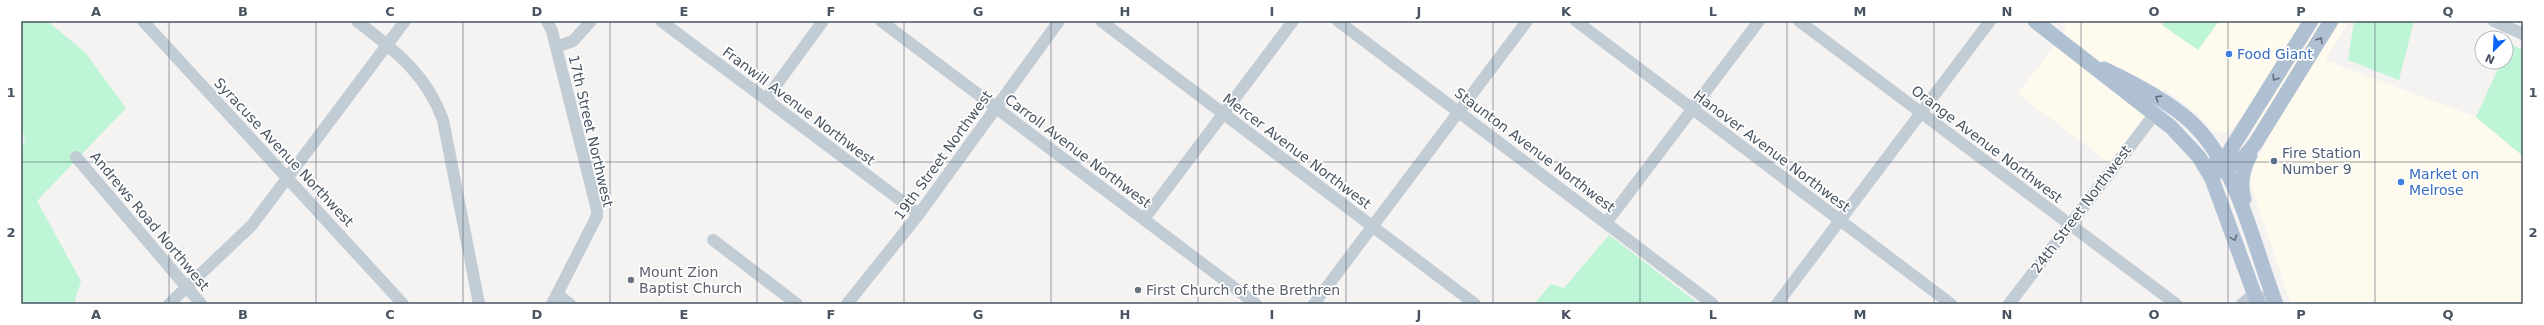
<svg xmlns="http://www.w3.org/2000/svg" width="2544" height="325" font-family="'DejaVu Sans',sans-serif">
<style>
.commercial{fill:#fefaed}
.green{fill:#bef5d6}
.lines{fill:none;stroke-linecap:round;stroke-linejoin:round}
.minor{stroke:#c2ccd5;stroke-width:12}
.major{stroke:#b0c0d3;stroke-width:15}
.oneway{stroke:#626f7e}
.grid{fill:none;stroke:#485462;stroke-width:1;stroke-opacity:0.55}
.shop-dot{fill:#3f7fe0;stroke:#fff;stroke-width:1.5}
.service-dot{fill:#5c6f8a;stroke:#fff;stroke-width:1.5}
.worship-dot{fill:#6b7280;stroke:#fff;stroke-width:1.5}
.labels{text-anchor:middle;dominant-baseline:central;stroke-width:3.5;stroke-linejoin:round;paint-order:stroke}
.shop-label{font-size:14px;fill:#366cbe;stroke:#fff;text-anchor:start}
.street-label{font-size:14px;fill:#485462;stroke:#fff}
.service-label{font-size:14px;fill:#4e5e75;stroke:#fff;text-anchor:start}
.worship-label{font-size:14px;fill:#5b616d;stroke:#fff;text-anchor:start}
.neatline{fill:none;stroke:#485462;stroke-width:1.5}
.grid-label{font-size:13px;text-anchor:middle;font-weight:bold;fill:#485462}
</style>
<rect width="100%" height="100%" fill="#f5f2f2"/>
<path class="commercial" d="M2058,21H2157L2198,50L2219,21H2349L2325,60L2476,117L2523,156V304H2291L2250,182L2252,169L2267,140L2238,121L2232,130L2223,133L2214,131L2196,113L2164,89L2110,163L2018,94L2067,28Z"/>
<g class="green">
<path d="M21,21H47L85,52L126,108L37,201L81,281L74,304H21V148L25,140L21,124Z"/>
<path d="M2165,21H2219L2198,50L2162,25Z"/>
<path d="M2354,21H2414L2399,80L2348,60Z"/>
<path d="M2510,44L2523,50V156L2476,117L2501,62H2506V52Z"/>
<path d="M1609,235L1617,241L1699,304H1534L1551,284L1564,288Z"/>
</g>
<g class="lines">
<g class="minor">
<path d="M143,21L403,304"/>
<path d="M357,21C395,51 426,73 443,120L479,304"/>
<path d="M547,21L552,31L597,210V216L552,304"/>
<path d="M661,21L919,214"/>
<path d="M881,21L1256,304"/>
<path d="M1101,21L1475,304"/>
<path d="M1338,21L1713,304"/>
<path d="M1576,21L1951,304"/>
<path d="M1799,21L2176,304"/>
<path d="M2494,21L2523,34"/>
<path d="M556,47L573,41L591,21"/>
<path d="M766,99L823,21"/>
<path d="M76,157L201,304"/>
<path d="M1144,219L1293,21"/>
<path d="M1606,223L1759,21"/>
<path d="M713,240L797,304"/>
<path d="M557,294L570,304"/>
<path d="M169,304L252,225L405,21"/>
<path d="M847,304L919,214L1059,21"/>
<path d="M1314,304L1527,21"/>
<path d="M1777,304L1990,21"/>
<path d="M2009,304L2154,115"/>
<path d="M2242,304L2249,298L2273,297"/>
</g>
<g class="major">
<path d="M2035,21L2171,127L2199,157L2212,179L2258,304"/>
<path d="M2104,69C2134,83 2165,99 2190,121C2238,165 2253,245 2276,304"/>
<path d="M2215,162C2235,170 2243,159 2255,144L2331,21"/>
<path d="M2221,171L2229,152L2311,21"/>
<path d="M2244,199C2239,183 2243,169 2250,155"/>
</g>
</g>
<defs><path id="oneway-chevron" d="M-2-3.5L2.5 0L-2 3.5" fill="none" stroke-width="1.6" stroke-linecap="round" stroke-linejoin="round"/></defs>
<g class="oneway">
<use href="#oneway-chevron" transform="translate(2320 40) rotate(-58)"/>
<use href="#oneway-chevron" transform="translate(2275 78) rotate(122)"/>
<use href="#oneway-chevron" transform="translate(2158 98) rotate(-148)"/>
<use href="#oneway-chevron" transform="translate(2234 238) rotate(70)"/>
</g>
<path class="grid" d="M169,21V304M316,21V304M463,21V304M610,21V304M757,21V304M904,21V304M1051,21V304M1198,21V304M1346,21V304M1493,21V304M1640,21V304M1787,21V304M1934,21V304M2081,21V304M2228,21V304M2375,21V304M21,162H2523"/>
<g class="shop-dot">
<circle cx="2229" cy="54" r="4"/>
<circle cx="2401" cy="182" r="4"/>
</g>
<circle class="service-dot" cx="2274" cy="161" r="4"/>
<g class="worship-dot">
<circle cx="631" cy="280" r="4"/>
<circle cx="1138" cy="290" r="4"/>
</g>
<g class="labels">
<g class="shop-label">
<text x="2237" y="54">Food Giant</text>
<text x="2409" y="174">Market on<tspan x="2409" dy="16">Melrose</tspan></text>
</g>
<g class="street-label">
<text transform="translate(799 106) rotate(37)">Franwill Avenue Northwest</text>
<text transform="translate(591 131) rotate(77)">17th Street Northwest</text>
<text transform="translate(1987 144) rotate(37)">Orange Avenue Northwest</text>
<text transform="translate(1535 150) rotate(37)">Staunton Avenue Northwest</text>
<text transform="translate(1078 151) rotate(37)">Carroll Avenue Northwest</text>
<text transform="translate(1297 151) rotate(37)">Mercer Avenue Northwest</text>
<text transform="translate(1772 151) rotate(37)">Hanover Avenue Northwest</text>
<text transform="translate(284 152) rotate(47)">Syracuse Avenue Northwest</text>
<text transform="translate(943 155) rotate(-54)">19th Street Northwest</text>
<text transform="translate(2081 209) rotate(-53)">24th Street Northwest</text>
<text transform="translate(150 221) rotate(50)">Andrews Road Northwest</text>
</g>
<g class="service-label">
<text x="2282" y="153">Fire Station<tspan x="2282" dy="16">Number 9</tspan></text>
</g>
<g class="worship-label">
<text x="639" y="272">Mount Zion<tspan x="639" dy="16">Baptist Church</tspan></text>
<text x="1146" y="290">First Church of the Brethren</text>
</g>
</g>
<rect width="2544" height="325" fill="none" stroke="#ffffff" stroke-width="44"/>
<g transform="translate(2494 50) rotate(204)"><circle r="19" fill="#ffffff" stroke="#b6bbc0"/>
<path d="M0-3L7 15L0 10L-7 15Z" fill="#0863f9"/>
<text y="-6" font-size="11" font-weight="bold" text-anchor="middle" fill="#485462">N</text>
</g>
<rect x="22" y="22" width="2500" height="281" class="neatline"/>
<g class="grid-label">
<text x="96" y="16">A</text>
<text x="243" y="16">B</text>
<text x="390" y="16">C</text>
<text x="537" y="16">D</text>
<text x="684" y="16">E</text>
<text x="831" y="16">F</text>
<text x="978" y="16">G</text>
<text x="1125" y="16">H</text>
<text x="1272" y="16">I</text>
<text x="1419" y="16">J</text>
<text x="1566" y="16">K</text>
<text x="1713" y="16">L</text>
<text x="1860" y="16">M</text>
<text x="2007" y="16">N</text>
<text x="2154" y="16">O</text>
<text x="2301" y="16">P</text>
<text x="2448" y="16">Q</text>
<text x="11" y="97">1</text>
<text x="2533" y="97">1</text>
<text x="11" y="237">2</text>
<text x="2533" y="237">2</text>
<text x="96" y="319">A</text>
<text x="243" y="319">B</text>
<text x="390" y="319">C</text>
<text x="537" y="319">D</text>
<text x="684" y="319">E</text>
<text x="831" y="319">F</text>
<text x="978" y="319">G</text>
<text x="1125" y="319">H</text>
<text x="1272" y="319">I</text>
<text x="1419" y="319">J</text>
<text x="1566" y="319">K</text>
<text x="1713" y="319">L</text>
<text x="1860" y="319">M</text>
<text x="2007" y="319">N</text>
<text x="2154" y="319">O</text>
<text x="2301" y="319">P</text>
<text x="2448" y="319">Q</text>
</g>
</svg>
